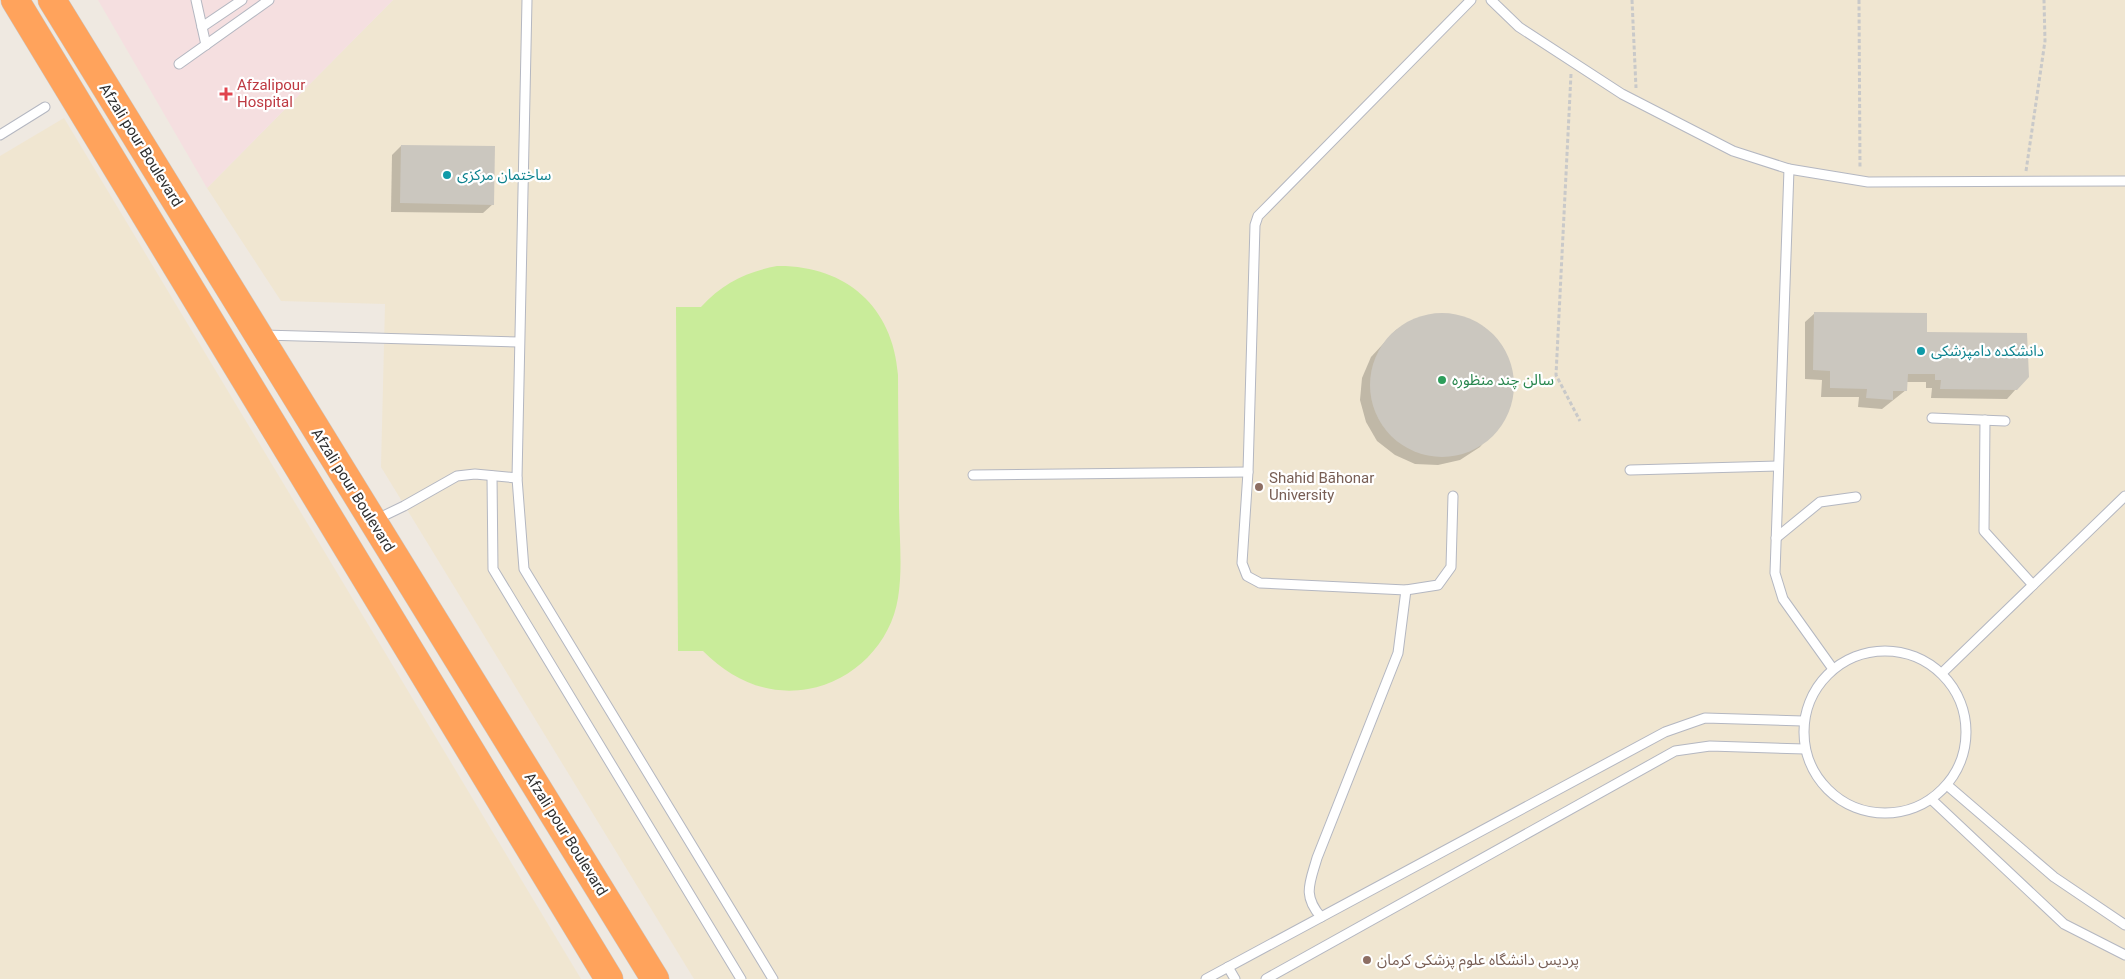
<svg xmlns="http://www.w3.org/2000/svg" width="2125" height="979" font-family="Roboto,'Noto Sans Arabic',sans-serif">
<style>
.education{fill:#f0e6d1}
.medical{fill:#f5dfe0}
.pitch{fill:#c9ec9a}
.shadow{fill:#0003}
.building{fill:#cbc7bf}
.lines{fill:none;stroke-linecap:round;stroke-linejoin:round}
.lane-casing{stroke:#b4b7c1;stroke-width:11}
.highway-casing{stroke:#c9c9c9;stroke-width:29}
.path{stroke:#c9c9c9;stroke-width:3;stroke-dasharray:4 2.5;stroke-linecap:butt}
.lane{stroke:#fff;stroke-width:9}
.highway{stroke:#ffa35c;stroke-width:28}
.health-dot{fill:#e0444e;stroke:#fff;stroke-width:2}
.culture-dot{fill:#0f9aa8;stroke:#fff;stroke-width:2}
.leisure-dot{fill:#2e9e5b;stroke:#fff;stroke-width:2}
.education-dot{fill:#8d6e63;stroke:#fff;stroke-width:2}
.labels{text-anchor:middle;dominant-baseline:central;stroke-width:4.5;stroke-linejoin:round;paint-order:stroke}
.health-label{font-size:15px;fill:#be3a42;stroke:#fff;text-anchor:start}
.street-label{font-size:15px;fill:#2e2e2e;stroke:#fff}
.culture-label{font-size:15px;fill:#0d838f;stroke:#fff;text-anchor:start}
.leisure-label{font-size:15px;fill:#27864d;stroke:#fff;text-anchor:start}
.education-label{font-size:15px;fill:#785e54;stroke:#fff;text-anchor:start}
</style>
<rect width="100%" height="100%" fill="#efe9e1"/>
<g class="education">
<path d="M393,0H2125V979H694L381,467L385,304L281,301L207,188Z"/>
<path d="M64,118L581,979H0V156Z"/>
</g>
<path class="medical" d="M98,0H393L207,188Z"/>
<path class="pitch" d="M777,266C845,265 893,306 898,375C898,418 899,461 899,503C899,534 903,568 898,598C891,643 854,681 808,689C767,696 732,680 703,651H678L676,307H701C723,283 746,272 777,266Z"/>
<g class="shadow">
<path d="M401,146L493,204L483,213L391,212L392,155Z"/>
<path d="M1815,313L1926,333L2016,389L2007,399L1931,398L1932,388H1926V382H1906V390L1882,409L1858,407L1859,397H1821L1822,380L1805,379V322Z"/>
<path d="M1439,314L1463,317L1485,328L1502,346L1511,369L1512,394L1505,417L1480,447L1460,460L1438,465L1415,464L1395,455L1377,441L1366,422L1360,400L1362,378L1371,357L1396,330L1415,319Z"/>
</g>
<g class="building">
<path d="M401,145L495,146L494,205L400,203Z"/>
<path d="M1814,312L1927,313V332L2027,333L2029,377L2017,390L1940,389L1941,380H1935V374H1908L1907,391H1893V400L1866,398L1867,389L1830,388V371L1813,370Z"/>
<circle cx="1442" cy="385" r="72"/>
</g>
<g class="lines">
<defs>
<g id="lane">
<path d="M196,0L206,45"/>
<path d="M1491,0L1519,27L1622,94L1733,151L1789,169L1868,182L2125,181"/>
<path d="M202,27L242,0"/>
<path d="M179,64L269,0"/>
<path d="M0,135L45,107"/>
<path d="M1789,169L1775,573L1783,599L1833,669"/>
<path d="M263,335L519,342"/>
<path d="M1932,418L2005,421"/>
<path d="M1985,420L1984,531L2033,585"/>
<path d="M1630,470L1778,466"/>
<path d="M973,475L1248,472"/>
<path d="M492,476L493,569L741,979"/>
<path d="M517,478L524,569L773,979"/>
<path d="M1453,496L1451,567L1438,585L1406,590L1260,583L1247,576L1242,563L1248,472L1255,225L1258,216L1471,0"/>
<path d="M375,520L404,506L457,476L475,474L517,478L527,0"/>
<path d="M1776,538L1820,502L1856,497"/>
<circle cx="1885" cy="732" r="81"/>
<path d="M1942,673L2125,496"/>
<path d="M1947,785L2054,877L2125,925"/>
<path d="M1931,799L2064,924L2125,955"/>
<path d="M1321,917C1302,895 1310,883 1317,858L1398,653L1406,590"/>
<path d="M1228,967L1235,979"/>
<path d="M1206,979L1665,732L1705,718L1803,721"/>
<path d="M1266,979L1675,751L1710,746L1805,749"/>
</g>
<g id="highway">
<path d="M15,0L609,979"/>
<path d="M52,0L655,979"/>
</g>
</defs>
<use href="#lane" class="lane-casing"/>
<use href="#highway" class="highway-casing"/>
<g class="path">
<path d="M1632,0L1636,88"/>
<path d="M1859,0L1860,169"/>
<path d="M1571,74L1556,375L1580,421"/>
<path d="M2026,171L2045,41L2044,0"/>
</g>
<use href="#lane" class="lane"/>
<use href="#highway" class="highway"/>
</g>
<path class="health-dot" d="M223.5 86.5h5v5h5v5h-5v5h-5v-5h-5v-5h5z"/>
<g class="culture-dot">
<circle cx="447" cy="175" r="5"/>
<circle cx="1921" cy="351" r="5"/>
</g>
<circle class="leisure-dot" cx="1442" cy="380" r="5"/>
<g class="education-dot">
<circle cx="1259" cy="487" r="5"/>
<circle cx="1367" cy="960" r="5"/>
</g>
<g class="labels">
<g class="health-label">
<text x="237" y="85">Afzalipour<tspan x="237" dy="17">Hospital</tspan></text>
</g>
<g class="street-label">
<text transform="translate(141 145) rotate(58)">Afzali pour Boulevard</text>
<text transform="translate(353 490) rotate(58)">Afzali pour Boulevard</text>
<text transform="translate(566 834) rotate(58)">Afzali pour Boulevard</text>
</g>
<g class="culture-label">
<text x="457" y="175">ساختمان مرکزی</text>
<text x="1931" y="351">دانشکده دامپزشکی</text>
</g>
<g class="leisure-label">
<text x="1452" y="380">سالن چند منظوره</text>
</g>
<g class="education-label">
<text x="1269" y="478">Shahid Bāhonar<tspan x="1269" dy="17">University</tspan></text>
<text x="1377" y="960">پردیس دانشگاه علوم پزشکی کرمان</text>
</g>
</g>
</svg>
